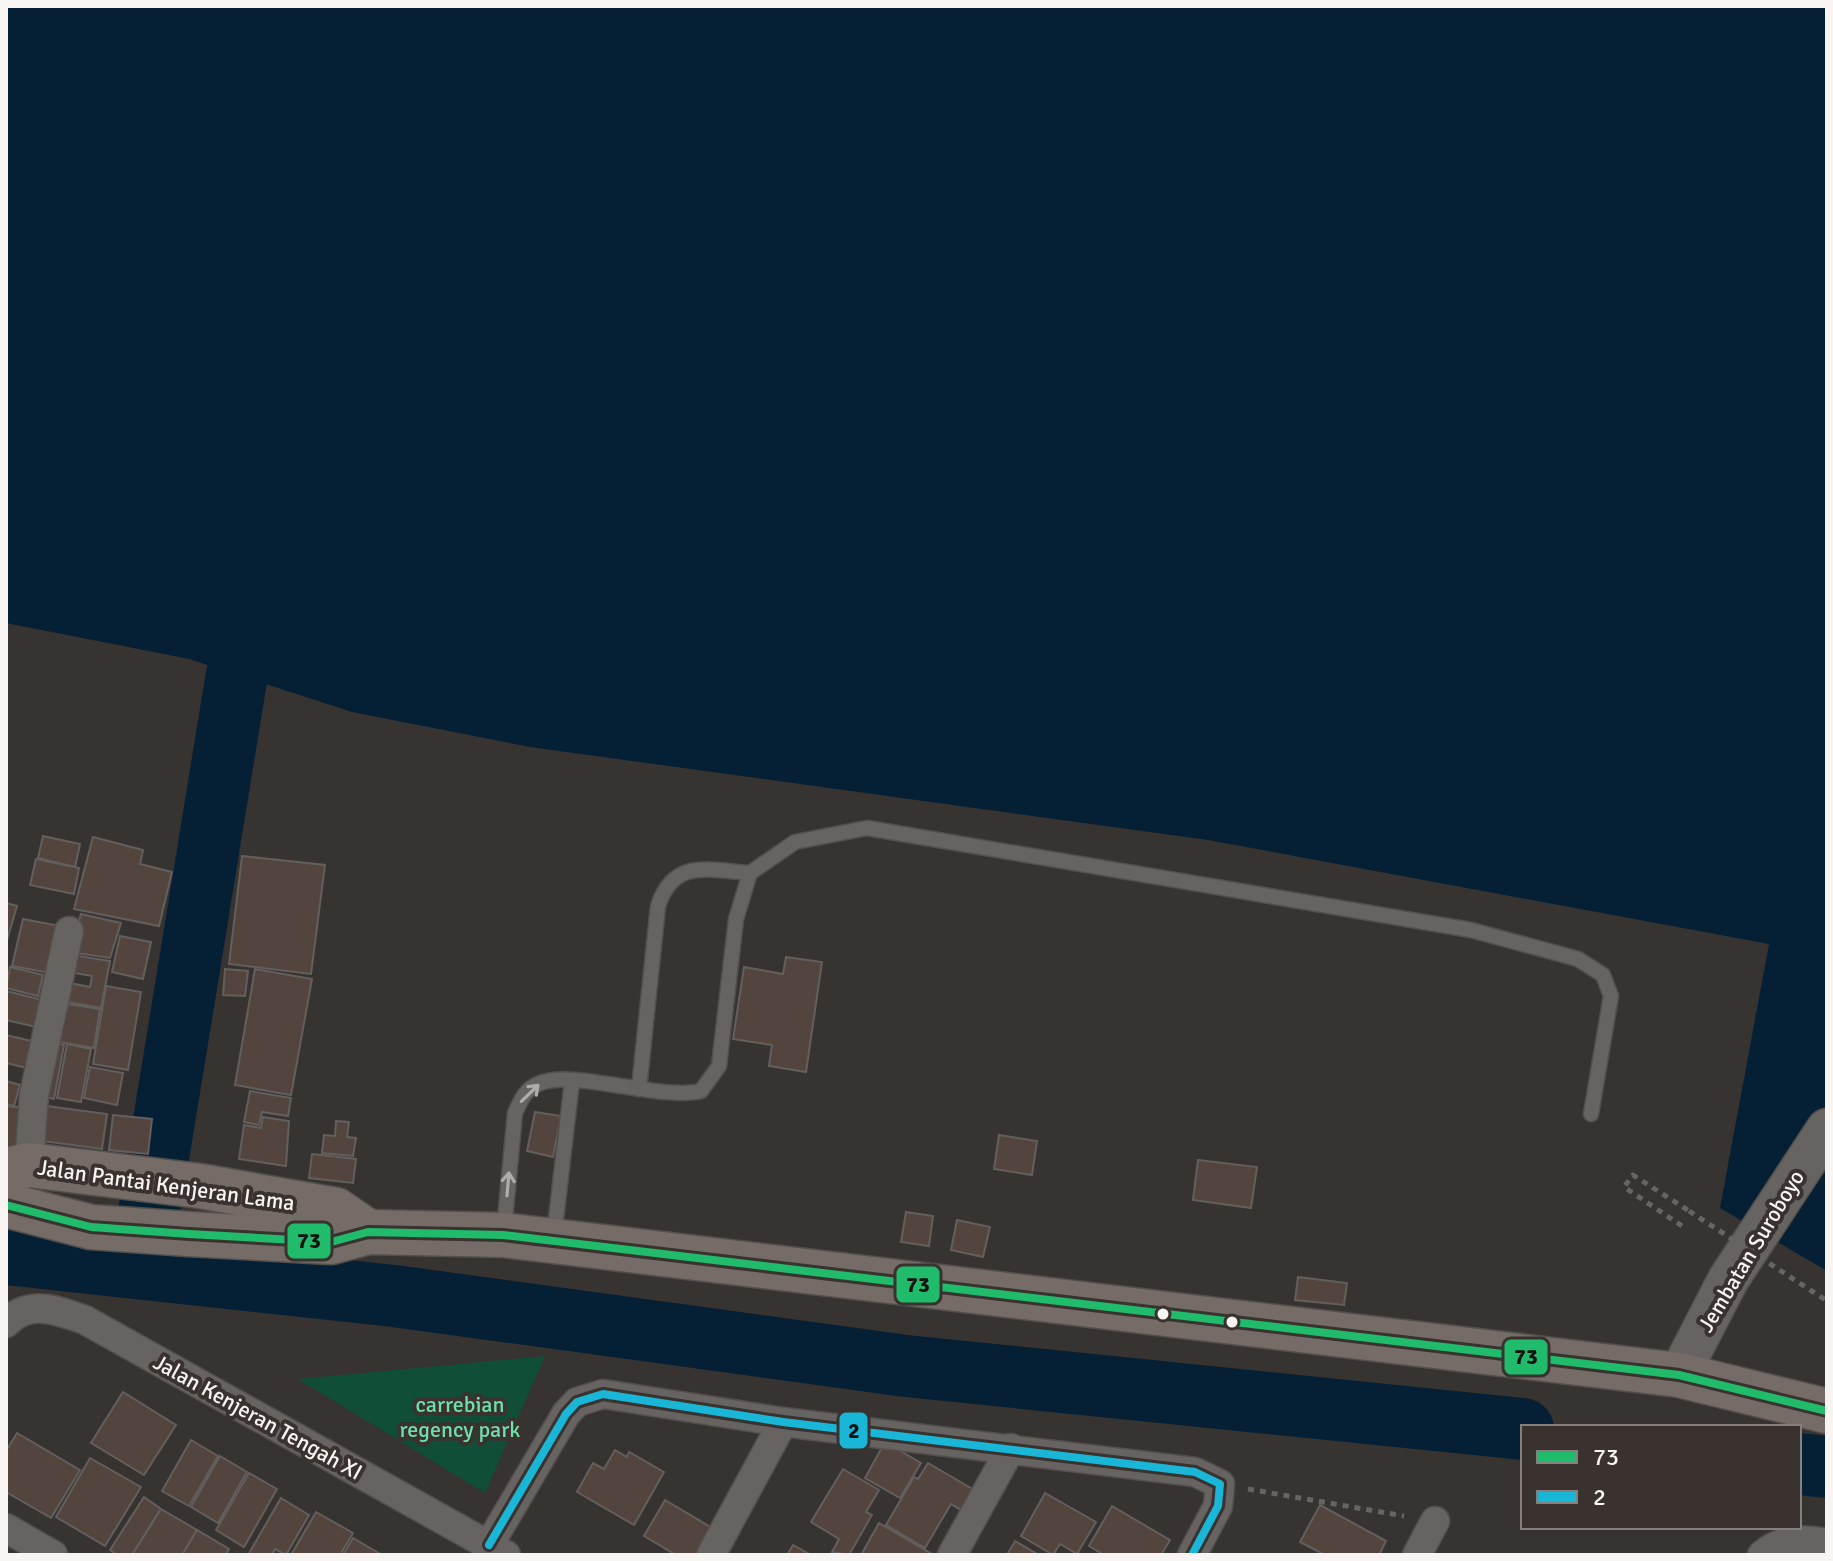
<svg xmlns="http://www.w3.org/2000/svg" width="1833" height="1561" font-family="Signika,sans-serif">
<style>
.green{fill:#104e37}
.water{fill:#052035}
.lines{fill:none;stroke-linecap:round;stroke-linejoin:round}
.river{stroke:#052035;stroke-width:62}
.building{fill:#53453e;stroke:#625f5e;stroke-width:2}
.lane-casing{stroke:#524f4d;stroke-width:17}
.street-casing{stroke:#524f4d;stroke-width:31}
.secondary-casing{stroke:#524f4d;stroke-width:43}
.primary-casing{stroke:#524f4d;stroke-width:47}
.path{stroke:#676564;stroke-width:5;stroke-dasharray:6 6;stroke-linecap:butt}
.lane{stroke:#666361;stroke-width:14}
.street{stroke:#666361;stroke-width:28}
.secondary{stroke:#666361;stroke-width:40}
.primary{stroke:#756c67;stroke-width:44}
.path-bridge{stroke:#676564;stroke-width:5;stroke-dasharray:6 6;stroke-linecap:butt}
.bus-1-casing{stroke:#39322f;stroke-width:14}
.bus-2-casing{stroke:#39322f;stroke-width:14}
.bus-1{stroke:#20bc6c;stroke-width:8}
.bus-2{stroke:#1ab6d8;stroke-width:8}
.oneway{stroke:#afacaa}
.bus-dot{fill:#f8f4f2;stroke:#39322f;stroke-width:3}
.labels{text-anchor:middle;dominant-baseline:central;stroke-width:8;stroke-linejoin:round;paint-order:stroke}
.street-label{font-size:22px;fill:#f8f4f2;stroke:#39322f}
.park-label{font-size:22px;fill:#6ee0ae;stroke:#39322f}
.line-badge{stroke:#39322f;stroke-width:3}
.pale-badge-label{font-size:22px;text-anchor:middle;font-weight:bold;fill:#111}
</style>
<rect width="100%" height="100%" fill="#373331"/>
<path class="green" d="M545,1356L485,1493L298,1379Z"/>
<path class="water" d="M6,6H1827V1271L1720,1208L1769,944L1208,840L530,747L352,712L189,659L6,623Z"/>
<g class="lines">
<g class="river">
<path d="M6,1254L394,1296L906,1366L1523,1429"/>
<path d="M140,1268L237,674"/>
<path d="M1799,1464L1827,1467"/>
</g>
</g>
<g class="building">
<path d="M43,836L80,844L75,867L38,858Z"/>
<path d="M93,837L143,850L140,864L172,872L159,926L74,909Z"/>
<path d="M242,856L325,865L311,974L229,964Z"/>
<path d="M36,859L79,868L74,894L30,885Z"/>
<path d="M6,903L17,906L7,940H6Z"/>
<path d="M81,914L121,923L110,958L69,952Z"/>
<path d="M23,919L65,927L56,974L12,966Z"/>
<path d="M120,936L151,942L143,979L112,972Z"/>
<path d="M72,955L110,961L101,1008L56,1000L59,981L90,987L92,976L69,972Z"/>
<path d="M786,957L822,962L806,1072L769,1066L772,1045L733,1039L744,967L783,974Z"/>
<path d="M10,967L43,975L38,996L6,988Z"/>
<path d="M225,969L248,971L245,996L223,995Z"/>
<path d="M255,969L312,979L291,1095L235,1085Z"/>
<path d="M106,986L141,992L128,1070L93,1064Z"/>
<path d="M6,991L51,1002L45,1029L6,1020Z"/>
<path d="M55,1002L100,1009L94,1048L48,1040Z"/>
<path d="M6,1035L40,1043L35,1070L6,1063Z"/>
<path d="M48,1042L64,1045L54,1099L38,1095Z"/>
<path d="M67,1044L91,1049L81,1102L57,1098Z"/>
<path d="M90,1067L123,1073L117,1105L84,1098Z"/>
<path d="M6,1081L20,1085L14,1106L6,1104Z"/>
<path d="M250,1091L291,1098L288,1116L262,1112L259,1125L244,1122Z"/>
<path d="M6,1106L28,1108L23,1159L6,1157Z"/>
<path d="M47,1106L107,1114L102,1149L42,1141Z"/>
<path d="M535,1112L561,1116L553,1157L527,1151Z"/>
<path d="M113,1115L152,1119L148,1154L109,1150Z"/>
<path d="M263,1117L289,1121L286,1166L239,1159L244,1125L261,1128Z"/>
<path d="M336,1121L349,1122L347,1137L356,1138L353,1156L322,1153L324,1135L335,1136Z"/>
<path d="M999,1135L1037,1141L1032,1175L994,1169Z"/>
<path d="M312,1154L356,1159L353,1183L309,1178Z"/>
<path d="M1198,1160L1257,1167L1251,1208L1193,1200Z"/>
<path d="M906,1212L933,1216L929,1246L901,1242Z"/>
<path d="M957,1220L990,1227L983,1257L951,1250Z"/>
<path d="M1298,1277L1347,1283L1344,1305L1295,1300Z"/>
<path d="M123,1392L176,1425L144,1475L91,1443Z"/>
<path d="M17,1433L80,1470L51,1518L6,1492V1451Z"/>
<path d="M191,1440L218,1456L189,1506L162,1491Z"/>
<path d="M885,1442L921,1463L900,1498L865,1478Z"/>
<path d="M615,1450L627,1457L629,1452L664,1472L634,1525L577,1492L593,1463L604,1469Z"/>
<path d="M220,1456L247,1472L218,1523L191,1507Z"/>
<path d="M90,1458L141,1487L105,1546L56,1517Z"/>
<path d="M928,1463L981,1494L969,1515L951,1504L925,1548L886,1525L914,1477L918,1479Z"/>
<path d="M843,1469L879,1490L866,1512L872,1515L849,1555L832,1552L839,1539L811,1522Z"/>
<path d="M249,1473L277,1489L244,1547L216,1530Z"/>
<path d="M1045,1493L1096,1522L1077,1554L1060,1544L1053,1555L1021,1536Z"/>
<path d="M144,1497L161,1509L132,1555H117L110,1550Z"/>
<path d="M281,1498L309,1515L286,1555L275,1549L272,1555H248Z"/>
<path d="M665,1500L714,1529L699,1555H676L644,1536Z"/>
<path d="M1320,1505L1386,1541L1379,1555H1325L1300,1542Z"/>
<path d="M1112,1506L1170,1540L1161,1555H1104L1089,1546Z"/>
<path d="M161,1509L197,1530L182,1555H132Z"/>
<path d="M316,1512L353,1533L340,1555H291Z"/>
<path d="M879,1523L932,1554L931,1555H861Z"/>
<path d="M197,1530L229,1549L226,1555H182Z"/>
<path d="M353,1538L382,1555H343Z"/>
<path d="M1015,1541L1039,1555H1007Z"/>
<path d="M793,1545L811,1555H787Z"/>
</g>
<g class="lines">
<defs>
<g id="lane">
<path d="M639,1089L658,906C674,858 708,870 750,873"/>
<path d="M504,1230L515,1113C520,1102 525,1089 538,1084C572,1068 659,1101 701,1091L719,1066L736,919L750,873L795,842L867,828L1471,930L1578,959L1603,975L1611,996L1591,1114"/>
<path d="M554,1236L572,1081"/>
</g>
<g id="street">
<path d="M29,1165L34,1095L69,931"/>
<path d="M6,1323C29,1299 57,1310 85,1320L506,1555"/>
<path d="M6,1528L53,1555"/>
<path d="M489,1545L566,1414L577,1402L603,1394L783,1422L1195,1472L1220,1484L1218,1506L1192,1555"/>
<path d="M711,1555L783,1422"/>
<path d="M952,1555L1011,1448"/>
<path d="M1417,1555L1435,1521"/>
<path d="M1762,1555C1782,1538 1803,1539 1827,1543"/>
</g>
<path id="secondary" d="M1679,1375L1728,1280L1827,1129"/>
<g id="primary">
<path d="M6,1170L29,1165L200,1186L336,1210L368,1232"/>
<path d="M6,1205L91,1227L189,1234L331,1242L368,1232L503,1235L1679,1375L1827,1411"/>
</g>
</defs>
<use href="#lane" class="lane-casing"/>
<use href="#street" class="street-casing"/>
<use href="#secondary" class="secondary-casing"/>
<use href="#primary" class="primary-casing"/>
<g class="path">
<path d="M1682,1226L1624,1187L1633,1175L1689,1211"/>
<path d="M1248,1489L1404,1516"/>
</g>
<use href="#lane" class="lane"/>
<use href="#street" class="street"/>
<use href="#secondary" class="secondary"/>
<use href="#primary" class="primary"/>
<path class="path-bridge" d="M1689,1211L1827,1301"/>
<defs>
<path id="bus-1" d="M6,1205L91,1227L189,1234L331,1242L368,1232L503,1235L1679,1375L1827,1411"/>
<path id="bus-2" d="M489,1545L566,1414L577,1402L603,1394L783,1422L1195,1472L1220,1484L1218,1506L1192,1555"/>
</defs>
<use href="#bus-1" class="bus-1-casing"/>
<use href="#bus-2" class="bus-2-casing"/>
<use href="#bus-1" class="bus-1"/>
<use href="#bus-2" class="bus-2"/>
</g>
<defs><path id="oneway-shaft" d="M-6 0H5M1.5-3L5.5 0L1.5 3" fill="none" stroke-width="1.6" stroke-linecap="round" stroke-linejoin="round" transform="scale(2)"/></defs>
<g class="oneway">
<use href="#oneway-shaft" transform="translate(530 1093) rotate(-44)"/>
<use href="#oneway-shaft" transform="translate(508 1184) rotate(-85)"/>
</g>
<g class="bus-dot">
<circle cx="1163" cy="1314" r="7"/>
<circle cx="1232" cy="1322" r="7"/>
</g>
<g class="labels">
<g class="street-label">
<text transform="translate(166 1185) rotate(8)">Jalan Pantai Kenjeran Lama</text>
<text transform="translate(1751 1251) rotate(-59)">Jembatan Suroboyo</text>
<text transform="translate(258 1417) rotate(29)">Jalan Kenjeran Tengah XI</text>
</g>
<g class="park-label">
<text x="460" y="1404">carrebian<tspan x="460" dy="25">regency park</tspan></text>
</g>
</g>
<g class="line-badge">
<rect x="286" y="1222" width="46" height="38" rx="8" fill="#20bc6c"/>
<rect x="895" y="1265" width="46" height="39" rx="8" fill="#20bc6c"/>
<rect x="1503" y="1338" width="46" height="38" rx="8" fill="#20bc6c"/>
<rect x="838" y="1411" width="31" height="39" rx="8" fill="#1ab6d8"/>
</g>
<g class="pale-badge-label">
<text x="309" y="1248">73</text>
<text x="918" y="1292">73</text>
<text x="1526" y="1364">73</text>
<text x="854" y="1438">2</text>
</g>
<rect width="1833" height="1561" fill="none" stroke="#f8f4f2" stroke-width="16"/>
<rect x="1521" y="1425" width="280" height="104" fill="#39322f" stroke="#85807d" stroke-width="2"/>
<rect x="1537" y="1451" width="40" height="12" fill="#20bc6c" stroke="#85807d" stroke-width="2"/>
<text x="1593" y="1465" font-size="24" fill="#f8f4f2">73</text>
<rect x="1537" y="1491" width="40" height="12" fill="#1ab6d8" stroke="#85807d" stroke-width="2"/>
<text x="1593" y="1505" font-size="24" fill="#f8f4f2">2</text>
</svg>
